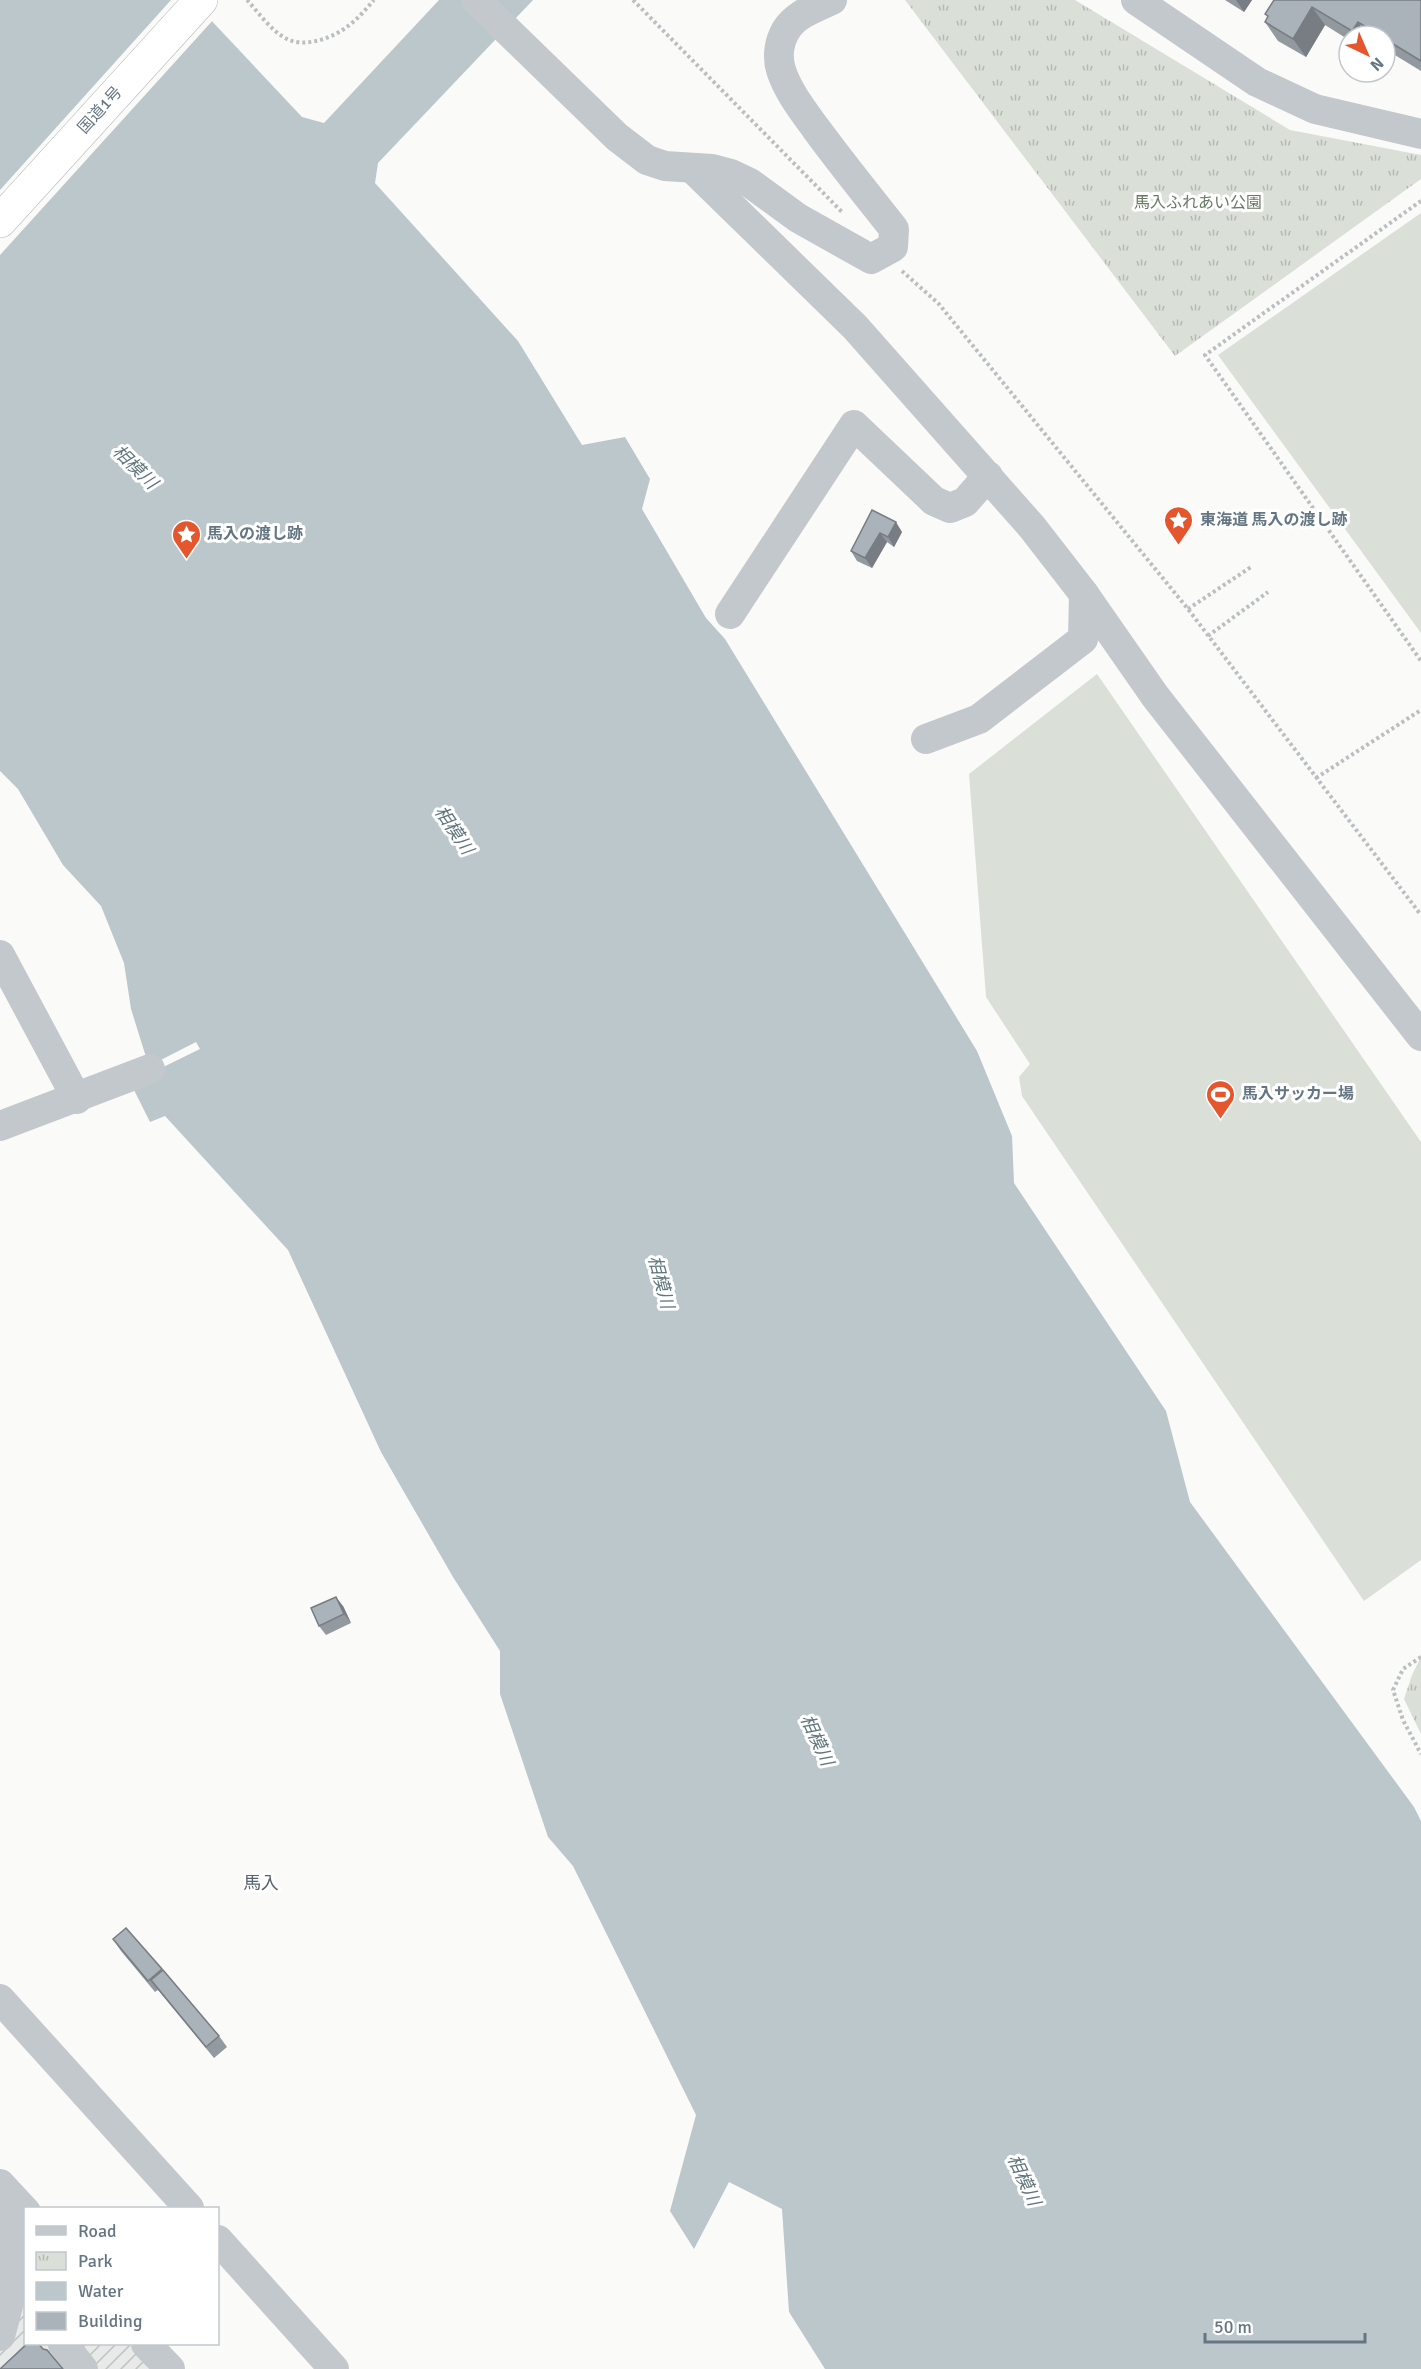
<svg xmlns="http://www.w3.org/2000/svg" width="1421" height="2369" font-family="Signika,'Noto Sans JP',sans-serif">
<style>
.industrial{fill:url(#industrial-furrows)}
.park{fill:url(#park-tufts)}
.garden{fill:#dadfd7}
.water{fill:#bbc7cb}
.pier{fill:#fafaf8}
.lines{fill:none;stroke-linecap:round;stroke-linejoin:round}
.highway-casing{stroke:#b4b9bd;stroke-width:34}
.path{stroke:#bbbfc2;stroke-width:4;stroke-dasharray:3 3;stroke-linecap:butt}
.minor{stroke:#c3c8cc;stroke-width:30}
.highway{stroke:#fff;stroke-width:33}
.wall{fill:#929a9f}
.shaded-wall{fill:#777d82}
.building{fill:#aab3b9;stroke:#777d82;stroke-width:1.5}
.labels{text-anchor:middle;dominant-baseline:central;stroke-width:6;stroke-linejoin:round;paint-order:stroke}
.street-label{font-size:16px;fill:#657683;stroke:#fff}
.park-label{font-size:16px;fill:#687a64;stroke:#fff}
.poi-label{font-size:16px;font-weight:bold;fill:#657683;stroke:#fff;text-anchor:start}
.water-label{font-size:18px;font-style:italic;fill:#60757c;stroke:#fff}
.neighbourhood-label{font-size:18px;fill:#57646e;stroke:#fff}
</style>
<defs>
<pattern id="industrial-furrows" width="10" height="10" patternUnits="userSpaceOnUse" patternTransform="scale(1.5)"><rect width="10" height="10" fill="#e8e9e9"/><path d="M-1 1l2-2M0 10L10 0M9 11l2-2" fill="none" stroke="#c0c1c2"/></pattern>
<pattern id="park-tufts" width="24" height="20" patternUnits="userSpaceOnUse" patternTransform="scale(1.5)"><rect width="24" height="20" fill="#dadfd7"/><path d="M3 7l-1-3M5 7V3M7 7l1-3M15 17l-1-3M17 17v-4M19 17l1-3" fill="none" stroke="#b4b9b4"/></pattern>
</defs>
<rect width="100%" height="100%" fill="#fafaf8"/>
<path class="industrial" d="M0,2202L25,2230L26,2344H129L152,2369H0Z"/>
<g class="park">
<path d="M905,0H1075L1290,130L1421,155V179L1175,356Z"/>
<path d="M1421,1657V1734L1404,1699L1412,1675Z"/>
</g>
<g class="garden">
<path d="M1421,213V633L1218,355Z"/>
<path d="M1097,674L1421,1142V1560L1364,1601L1022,1096L1019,1077L1030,1064L986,997L969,774Z"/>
</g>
<path class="water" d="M0,0H192L302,117L324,123L439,0H533L378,163L375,183L518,341L582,445L625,437L650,479L642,509L706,618L725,639L977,1051L1012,1136L1014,1183L1166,1411L1190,1502L1414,1807L1421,1821V2369H825L789,2312L782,2209L729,2182L694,2249L670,2211L696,2115L573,1866L548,1837L500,1694V1651L453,1577L381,1452L288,1250L165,1116L150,1122L132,1086L151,1073L131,1009L124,963L101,906L63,865L18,789L0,771Z"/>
<g class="pier">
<path d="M171,0H197L214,19L0,255V190Z"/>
<path d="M196,1042L200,1049L151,1073L149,1066Z"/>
</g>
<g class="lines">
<defs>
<path id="highway" d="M0,221L201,0"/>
</defs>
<use href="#highway" class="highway-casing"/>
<g class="path">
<path d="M247,0C259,13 271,31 287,39C305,48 333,38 348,26C358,19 366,9 374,0"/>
<path d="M633,0L843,213"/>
<path d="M1421,201L1205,355L1421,661"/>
<path d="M902,271L938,303L1188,609L1421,915"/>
<path d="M1188,609L1251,567"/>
<path d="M1208,636L1268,592"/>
<path d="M1316,778L1421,710"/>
<path d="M1421,1657L1403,1669L1393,1690L1403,1720L1421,1754"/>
</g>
<g class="minor">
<path d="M476,0L617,137L647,160L665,166L712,169L731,174L750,183L798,218L871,259L893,247L894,229C868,196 842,164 817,130C804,112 788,92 781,70C777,57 779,42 786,30C796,14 815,8 832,0"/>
<path d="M1136,0L1257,82L1315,109L1421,134"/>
<path d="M692,168L855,327L1032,527L1084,594L1155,696L1421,1036"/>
<path d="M730,614L854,425L934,501L950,508L965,502L988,476"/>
<path d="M926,739L979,719L1083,639L1084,594"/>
<path d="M0,955L77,1099"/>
<path d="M0,1126L150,1069"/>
<path d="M0,1999L189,2208"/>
<path d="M0,2184L26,2212"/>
<path d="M0,2211L26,2266"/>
<path d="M218,2240L334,2369"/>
<path d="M0,2258L13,2278V2287L0,2336"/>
<path d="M63,2344L83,2369"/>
<path d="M146,2344L170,2369"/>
</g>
<use href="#highway" class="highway"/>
</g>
<g class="wall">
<path d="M1225,0H1252L1244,12Z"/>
<path d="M1274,0H1421V71L1385,49V36H1349V40L1325,25L1306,57L1278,41L1265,22L1268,17L1265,14Z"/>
<path d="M872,510L902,532L894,547L887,542L872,568L857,561L851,551Z"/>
<path d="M343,1606L351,1623L326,1635L319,1626Z"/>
<path d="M126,1928L219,2036L227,2047L214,2058L158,1990L155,1992L121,1951L113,1939Z"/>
</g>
<g class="shaded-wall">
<path d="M1236,0H1252L1244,12Z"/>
<path d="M1312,7L1325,25L1306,57L1293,39Z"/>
<path d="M1358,22L1367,36H1355L1352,31Z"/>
<path d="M896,522L902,532L894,547L888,537Z"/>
<path d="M880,533L887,542L872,568L865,558Z"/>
<path d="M336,1597L343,1606L351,1623L344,1614Z"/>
</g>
<g class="building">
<path d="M1274,0H1421V61L1385,39V36H1381L1358,22L1352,31L1312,7L1293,39L1265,22L1268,16L1265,14Z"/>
<path d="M872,510L896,522L888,537L880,533L865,558L851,551Z"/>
<path d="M336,1597L344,1614L319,1626L311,1608Z"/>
<path d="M126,1928L162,1969L148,1981L113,1939Z"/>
<path d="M163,1970L219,2036L206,2047L151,1980Z"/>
<path d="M28,2343H38L43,2349L47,2350L63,2369H0Z"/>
</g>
<defs>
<symbol id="sight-pin" viewBox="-11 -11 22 30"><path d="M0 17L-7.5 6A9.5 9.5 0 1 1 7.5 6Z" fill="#e4572e" stroke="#fff"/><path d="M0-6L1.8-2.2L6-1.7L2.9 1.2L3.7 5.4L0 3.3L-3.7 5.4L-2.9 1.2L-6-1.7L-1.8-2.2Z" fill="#fff"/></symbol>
<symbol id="stadium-pin" viewBox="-11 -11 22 30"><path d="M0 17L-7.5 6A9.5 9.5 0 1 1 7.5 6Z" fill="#e4572e" stroke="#fff"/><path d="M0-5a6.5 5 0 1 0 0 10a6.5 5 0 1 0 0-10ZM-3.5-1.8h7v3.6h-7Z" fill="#fff"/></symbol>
</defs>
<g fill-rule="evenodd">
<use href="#sight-pin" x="1162" y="504" width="33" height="45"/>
<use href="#sight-pin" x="170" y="518" width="33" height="45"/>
<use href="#stadium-pin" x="1204" y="1078" width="33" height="45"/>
</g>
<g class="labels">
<g class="street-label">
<text transform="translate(100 110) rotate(-48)">国道1号</text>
</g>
<g class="park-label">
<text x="1198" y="203">馬入ふれあい公園</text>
</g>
<g class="poi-label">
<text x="1200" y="520">東海道 馬入の渡し跡</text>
<text x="207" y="534">馬入の渡し跡</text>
<text x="1242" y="1094">馬入サッカー場</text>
</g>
<g class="water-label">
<text transform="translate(135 467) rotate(44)">相模川</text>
<text transform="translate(454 830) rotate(56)">相模川</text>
<text transform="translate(661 1282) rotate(75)">相模川</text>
<text transform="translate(817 1740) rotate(65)">相模川</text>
<text transform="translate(1024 2180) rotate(65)">相模川</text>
</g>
<g class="neighbourhood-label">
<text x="261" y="1883">馬入</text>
</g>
</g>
<rect x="24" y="2207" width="195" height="138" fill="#ffffff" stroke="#c1c8cd" stroke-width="1.5"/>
<rect x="36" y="2226" width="30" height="9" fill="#c3c8cc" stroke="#c1c8cd" stroke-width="1.5"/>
<text x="78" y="2237" font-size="18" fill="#657683">Road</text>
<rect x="36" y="2252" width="30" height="18" fill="url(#park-tufts)" stroke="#c1c8cd" stroke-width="1.5"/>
<text x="78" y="2267" font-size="18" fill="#657683">Park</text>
<rect x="36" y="2282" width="30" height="18" fill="#bbc7cb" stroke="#c1c8cd" stroke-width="1.5"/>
<text x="78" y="2297" font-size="18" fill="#657683">Water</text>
<rect x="36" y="2312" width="30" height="18" fill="#aab3b9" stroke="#c1c8cd" stroke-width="1.5"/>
<text x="78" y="2327" font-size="18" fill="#657683">Building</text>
<g transform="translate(1367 54) rotate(136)"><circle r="28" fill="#ffffff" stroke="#c1c8cd" stroke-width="1.5"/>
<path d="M0-4.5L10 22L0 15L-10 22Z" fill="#e4572e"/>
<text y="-9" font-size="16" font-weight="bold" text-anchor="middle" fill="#657683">N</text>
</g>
<path d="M1205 2333v9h160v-9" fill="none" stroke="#657683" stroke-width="3"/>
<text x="1214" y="2333" font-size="18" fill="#657683" stroke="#ffffff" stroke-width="4.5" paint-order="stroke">50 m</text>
</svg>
